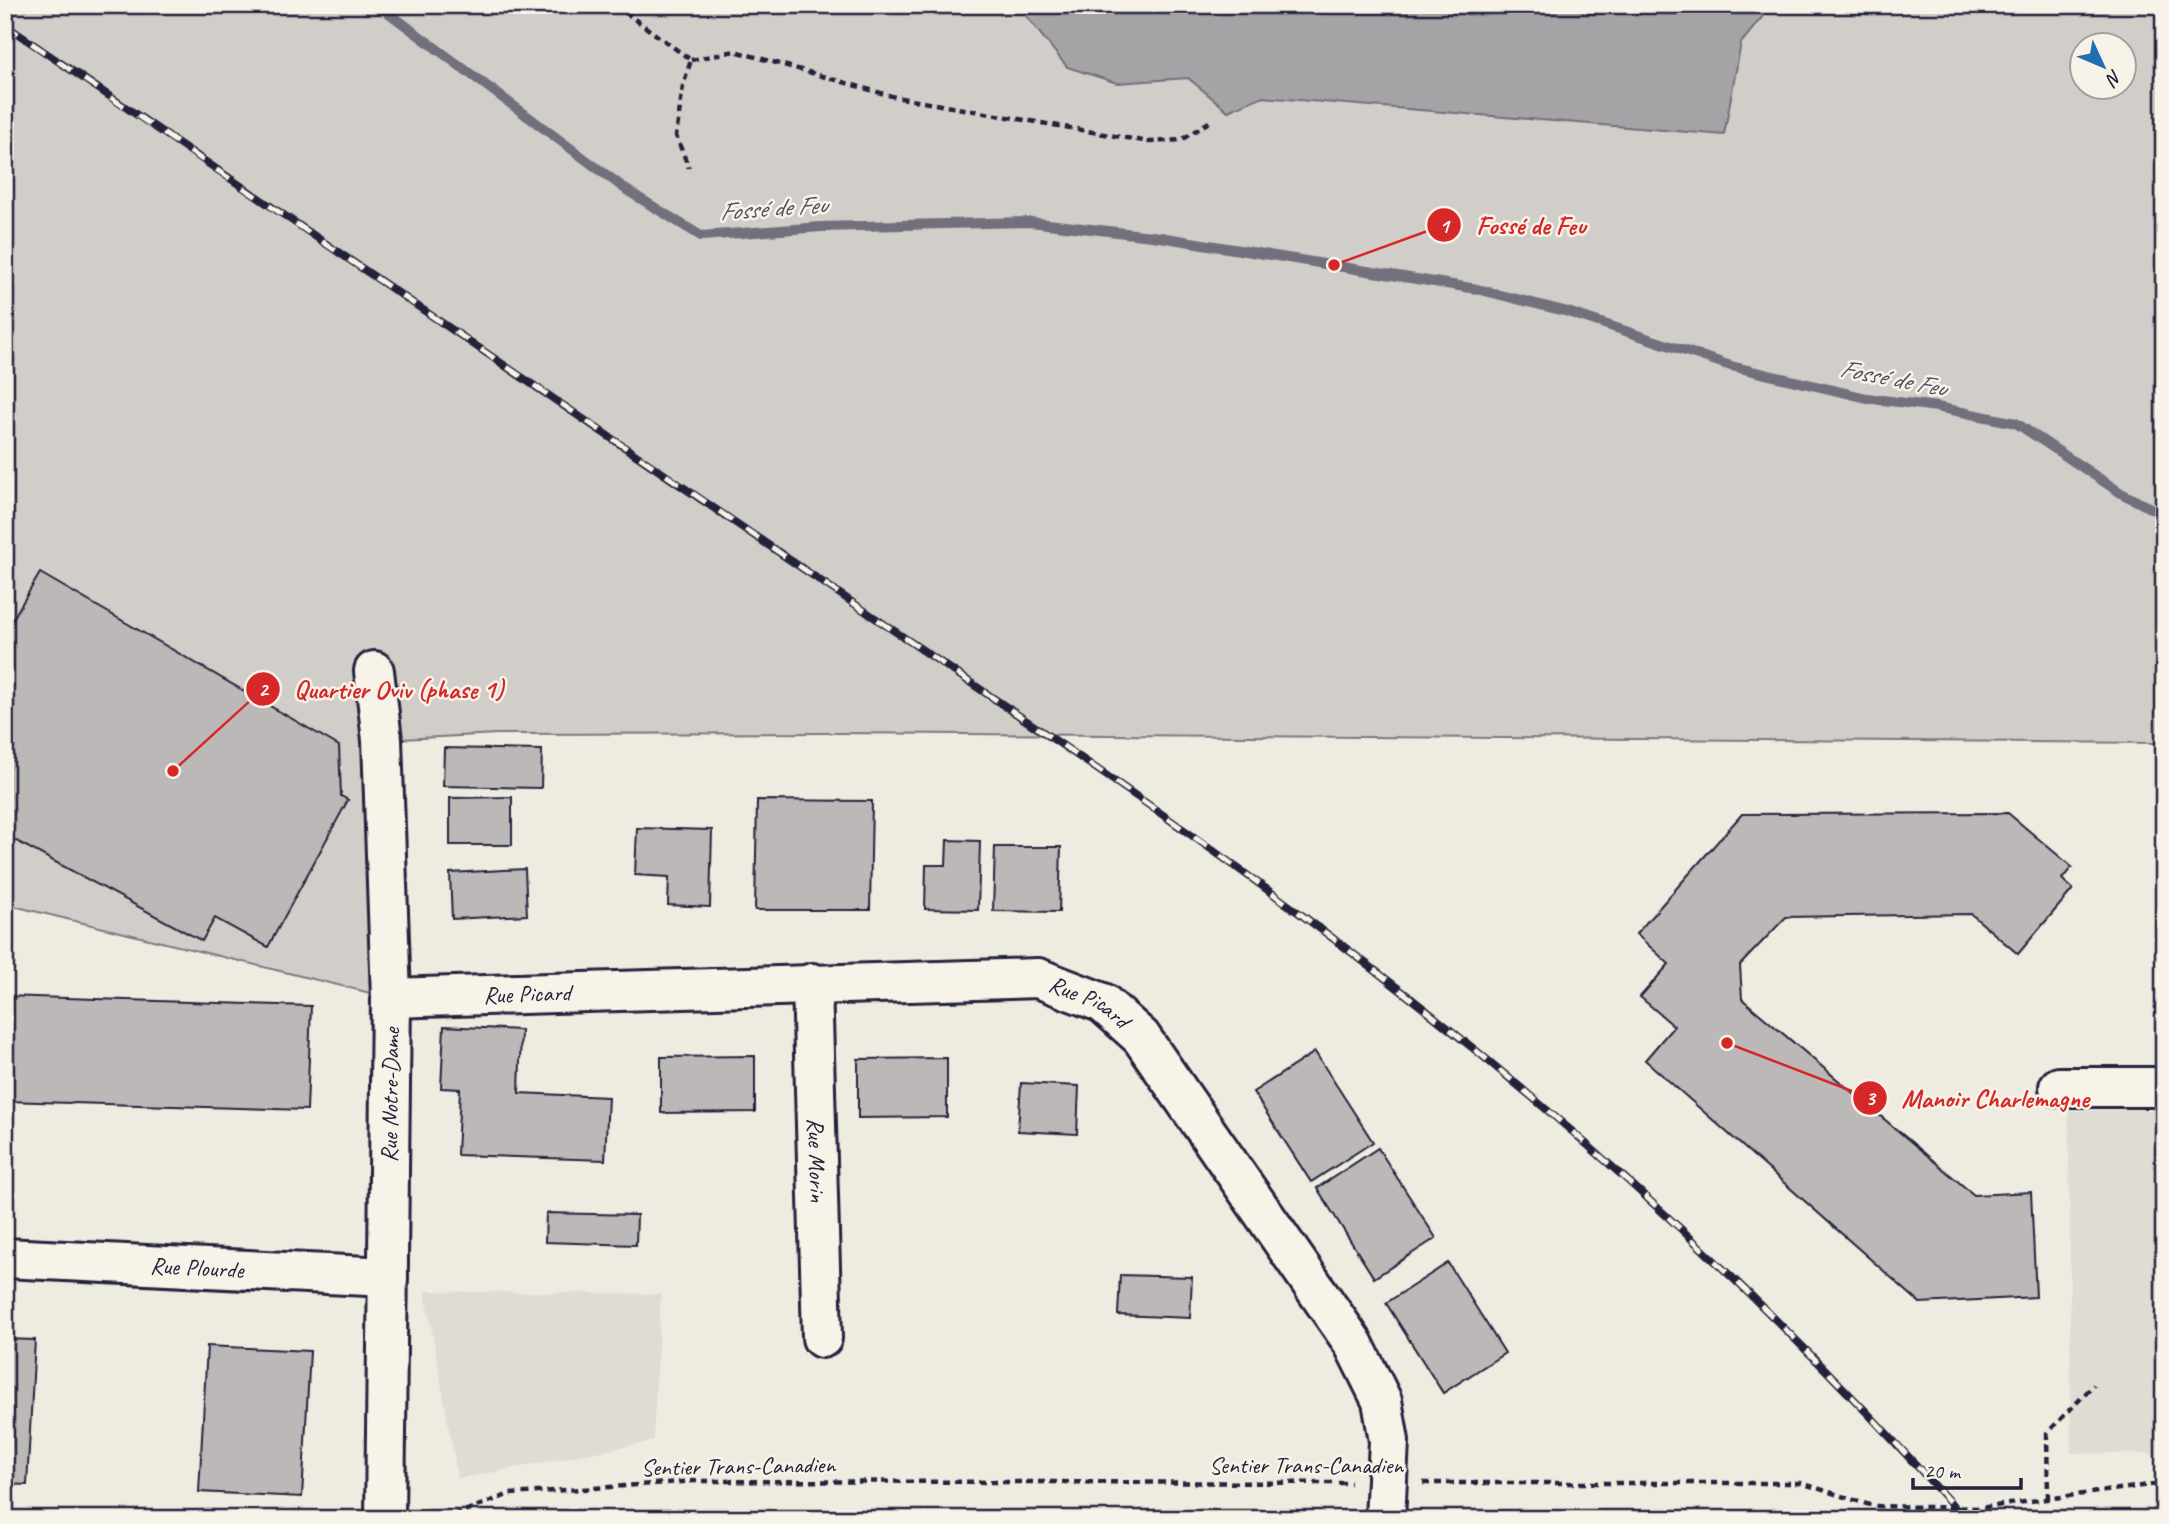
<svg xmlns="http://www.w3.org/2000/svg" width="2169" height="1524" font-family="Caveat,sans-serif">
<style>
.built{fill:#dfdcd4}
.green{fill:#d1cdc9;stroke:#7a7882;stroke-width:2;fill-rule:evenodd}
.water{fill:#a6a3a6;stroke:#716f7b;stroke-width:2}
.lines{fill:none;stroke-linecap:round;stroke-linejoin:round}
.stream{stroke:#716f7b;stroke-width:10}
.building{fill:#bbb8b7;stroke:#22223b;stroke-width:2}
.street-casing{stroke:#22223b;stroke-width:44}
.path{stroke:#22223b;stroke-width:4.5;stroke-dasharray:7 5;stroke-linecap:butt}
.street{stroke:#f7f3e8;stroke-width:38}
.rail-casing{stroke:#22223b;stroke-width:8}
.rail{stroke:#f7f3e8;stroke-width:5;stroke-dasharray:16;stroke-linecap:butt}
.labels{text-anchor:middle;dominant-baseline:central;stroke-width:5;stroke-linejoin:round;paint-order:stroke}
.street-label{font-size:24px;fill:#22223b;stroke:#f7f3e8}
.water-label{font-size:26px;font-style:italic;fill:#504f60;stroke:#f7f3e8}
.leader{fill:none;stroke:#d62828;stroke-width:2.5}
.callout-dot{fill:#d62828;stroke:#f7f3e8;stroke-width:2.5}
.mark-label{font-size:21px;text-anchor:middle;font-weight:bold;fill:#fff}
.callout-label{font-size:26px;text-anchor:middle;font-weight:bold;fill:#d62828;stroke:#f7f3e8;stroke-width:5;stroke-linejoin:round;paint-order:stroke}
</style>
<rect width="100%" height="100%" fill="#eeebe1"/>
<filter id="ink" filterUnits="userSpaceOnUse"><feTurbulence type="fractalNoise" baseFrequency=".0143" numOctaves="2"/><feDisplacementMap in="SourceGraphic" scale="14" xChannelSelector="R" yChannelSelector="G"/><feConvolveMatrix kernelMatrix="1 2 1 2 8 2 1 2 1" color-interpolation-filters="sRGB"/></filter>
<g filter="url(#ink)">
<g class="built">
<path d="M2069,1110H2164V1454L2071,1453Z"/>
<path d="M425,1291L661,1294L653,1441L458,1479Z"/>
</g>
<path class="green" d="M5,5H2164V743L836,733L497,734L382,740L391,998L5,904ZM2082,46H2124V88H2082Z"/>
<path class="water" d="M1017,5H1772L1741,43L1724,135L1261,97L1228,111L1188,78L1117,83L1067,67Z"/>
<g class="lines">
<path class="stream" d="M378,5L628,191L701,236L821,227L1030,222L1160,237L1477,289L1568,312L1731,366L1867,398L1937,407L2016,423L2121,493L2164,515"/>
</g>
<g class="building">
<path d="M40,573L339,746L341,796L348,800L268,947L215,918L202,941L5,835V632Z"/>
<path d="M444,748L542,750L541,788L443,786Z"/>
<path d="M512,797V845H450V798Z"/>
<path d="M757,800L872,801L870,910H755Z"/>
<path d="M2008,813L2072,867L2062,879L2073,889L2018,954L1971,914L1786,917L1740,965L1742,999L1974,1195L2031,1192L2036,1297L1920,1303L1645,1060L1674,1026L1640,997L1669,964L1636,934L1742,814Z"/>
<path d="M637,828L712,830L710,907L668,905L669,877L635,875Z"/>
<path d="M947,840L980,841L978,910L925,909L926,865H946Z"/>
<path d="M995,847H1061L1059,912L993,911Z"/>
<path d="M525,869L527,915L452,919L450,873Z"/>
<path d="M5,996L311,1006L307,1110L5,1101Z"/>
<path d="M444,1026L521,1030L519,1093L608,1097L605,1160L457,1155L460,1089L441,1088Z"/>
<path d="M1315,1052L1373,1142L1311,1182L1253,1092Z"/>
<path d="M755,1056V1112L661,1113V1057Z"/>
<path d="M947,1058V1117L858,1118V1059Z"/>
<path d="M1021,1083L1079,1086L1077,1134L1018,1131Z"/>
<path d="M1378,1148L1436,1238L1374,1278L1317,1188Z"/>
<path d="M546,1213L637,1215L636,1245L545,1242Z"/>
<path d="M1448,1263L1505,1353L1443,1393L1386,1303Z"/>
<path d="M1120,1275L1192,1277L1190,1318L1118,1315Z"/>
<path d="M5,1339L35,1340L27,1485L5,1484Z"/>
<path d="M207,1346L310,1351L302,1497L199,1492Z"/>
</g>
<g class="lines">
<defs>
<g id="street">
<path d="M374,671L382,740L391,998L385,1519"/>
<path id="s1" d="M812,983L822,1338"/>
<path id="s2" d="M391,998L1038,978L1103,1003L1141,1037L1353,1343L1382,1401L1389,1441L1385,1519"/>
<path d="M2059,1087H2164"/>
<path id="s3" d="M5,1258L388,1277"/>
</g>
</defs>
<use href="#street" class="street-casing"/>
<g class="path">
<path d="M615,5L691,60L683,86L676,136L689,168"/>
<path d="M691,60L735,51L895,97L1149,142L1181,140L1212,120"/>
<path d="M1423,1483H1801L1873,1506L1980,1508L2164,1483"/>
<path d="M2048,1499L2047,1433L2094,1385"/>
<path d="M443,1519L510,1494L695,1481L1351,1483"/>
</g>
<use href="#street" class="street"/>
<defs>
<path id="rail" d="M5,25C282,215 560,402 837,592C1028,722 1222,850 1404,993C1606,1151 1795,1328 1965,1519"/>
</defs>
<use href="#rail" class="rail-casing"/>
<use href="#rail" class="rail"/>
</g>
</g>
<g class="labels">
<g class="street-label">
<text stroke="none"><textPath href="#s2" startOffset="136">Rue Picard</textPath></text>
<text stroke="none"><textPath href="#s2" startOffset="704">Rue Picard</textPath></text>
<text transform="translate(390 1095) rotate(-89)">Rue Notre-Dame</text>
<text stroke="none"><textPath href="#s1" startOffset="177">Rue Morin</textPath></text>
<text stroke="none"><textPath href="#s3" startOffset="192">Rue Plourde</textPath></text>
<text x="1306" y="1465">Sentier Trans-Canadien</text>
<text transform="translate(738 1466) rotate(-1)">Sentier Trans-Canadien</text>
</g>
<g class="water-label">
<text transform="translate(773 208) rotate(-4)">Fossé de Feu</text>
<text transform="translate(1893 378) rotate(11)">Fossé de Feu</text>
</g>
</g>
<path class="leader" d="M1334 265L1444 225M173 771L263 689M1727 1043L1870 1098"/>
<g class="callout-dot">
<circle cx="1334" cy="265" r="7"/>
<circle cx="173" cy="771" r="7"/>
<circle cx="1727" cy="1043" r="7"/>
<circle cx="1444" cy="225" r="18"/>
<circle cx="263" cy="689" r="18"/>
<circle cx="1870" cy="1098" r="18"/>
</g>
<g class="mark-label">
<text x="1444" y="233">1</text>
<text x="263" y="696">2</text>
<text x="1870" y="1105">3</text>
</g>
<g class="callout-label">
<text x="1531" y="234">Fossé de Feu</text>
<text x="399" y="698">Quartier Oviv (phase 1)</text>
<text x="1995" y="1107">Manoir Charlemagne</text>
</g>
<rect width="2169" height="1524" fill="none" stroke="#f7f3e8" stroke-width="28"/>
<rect x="14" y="14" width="2141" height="1496" fill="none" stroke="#22223b" stroke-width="2.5" filter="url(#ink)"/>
<g transform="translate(2103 66) rotate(134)"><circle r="33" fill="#f7f3e8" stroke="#a29fa3" stroke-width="2"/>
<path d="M0-5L12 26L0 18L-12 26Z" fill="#1f6fb2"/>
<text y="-10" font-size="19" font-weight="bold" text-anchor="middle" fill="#22223b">N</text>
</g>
<path d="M1913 1478v10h108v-10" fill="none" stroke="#22223b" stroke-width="3.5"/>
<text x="1924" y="1478" font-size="21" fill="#22223b" stroke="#f7f3e8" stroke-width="5" paint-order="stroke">20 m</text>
</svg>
